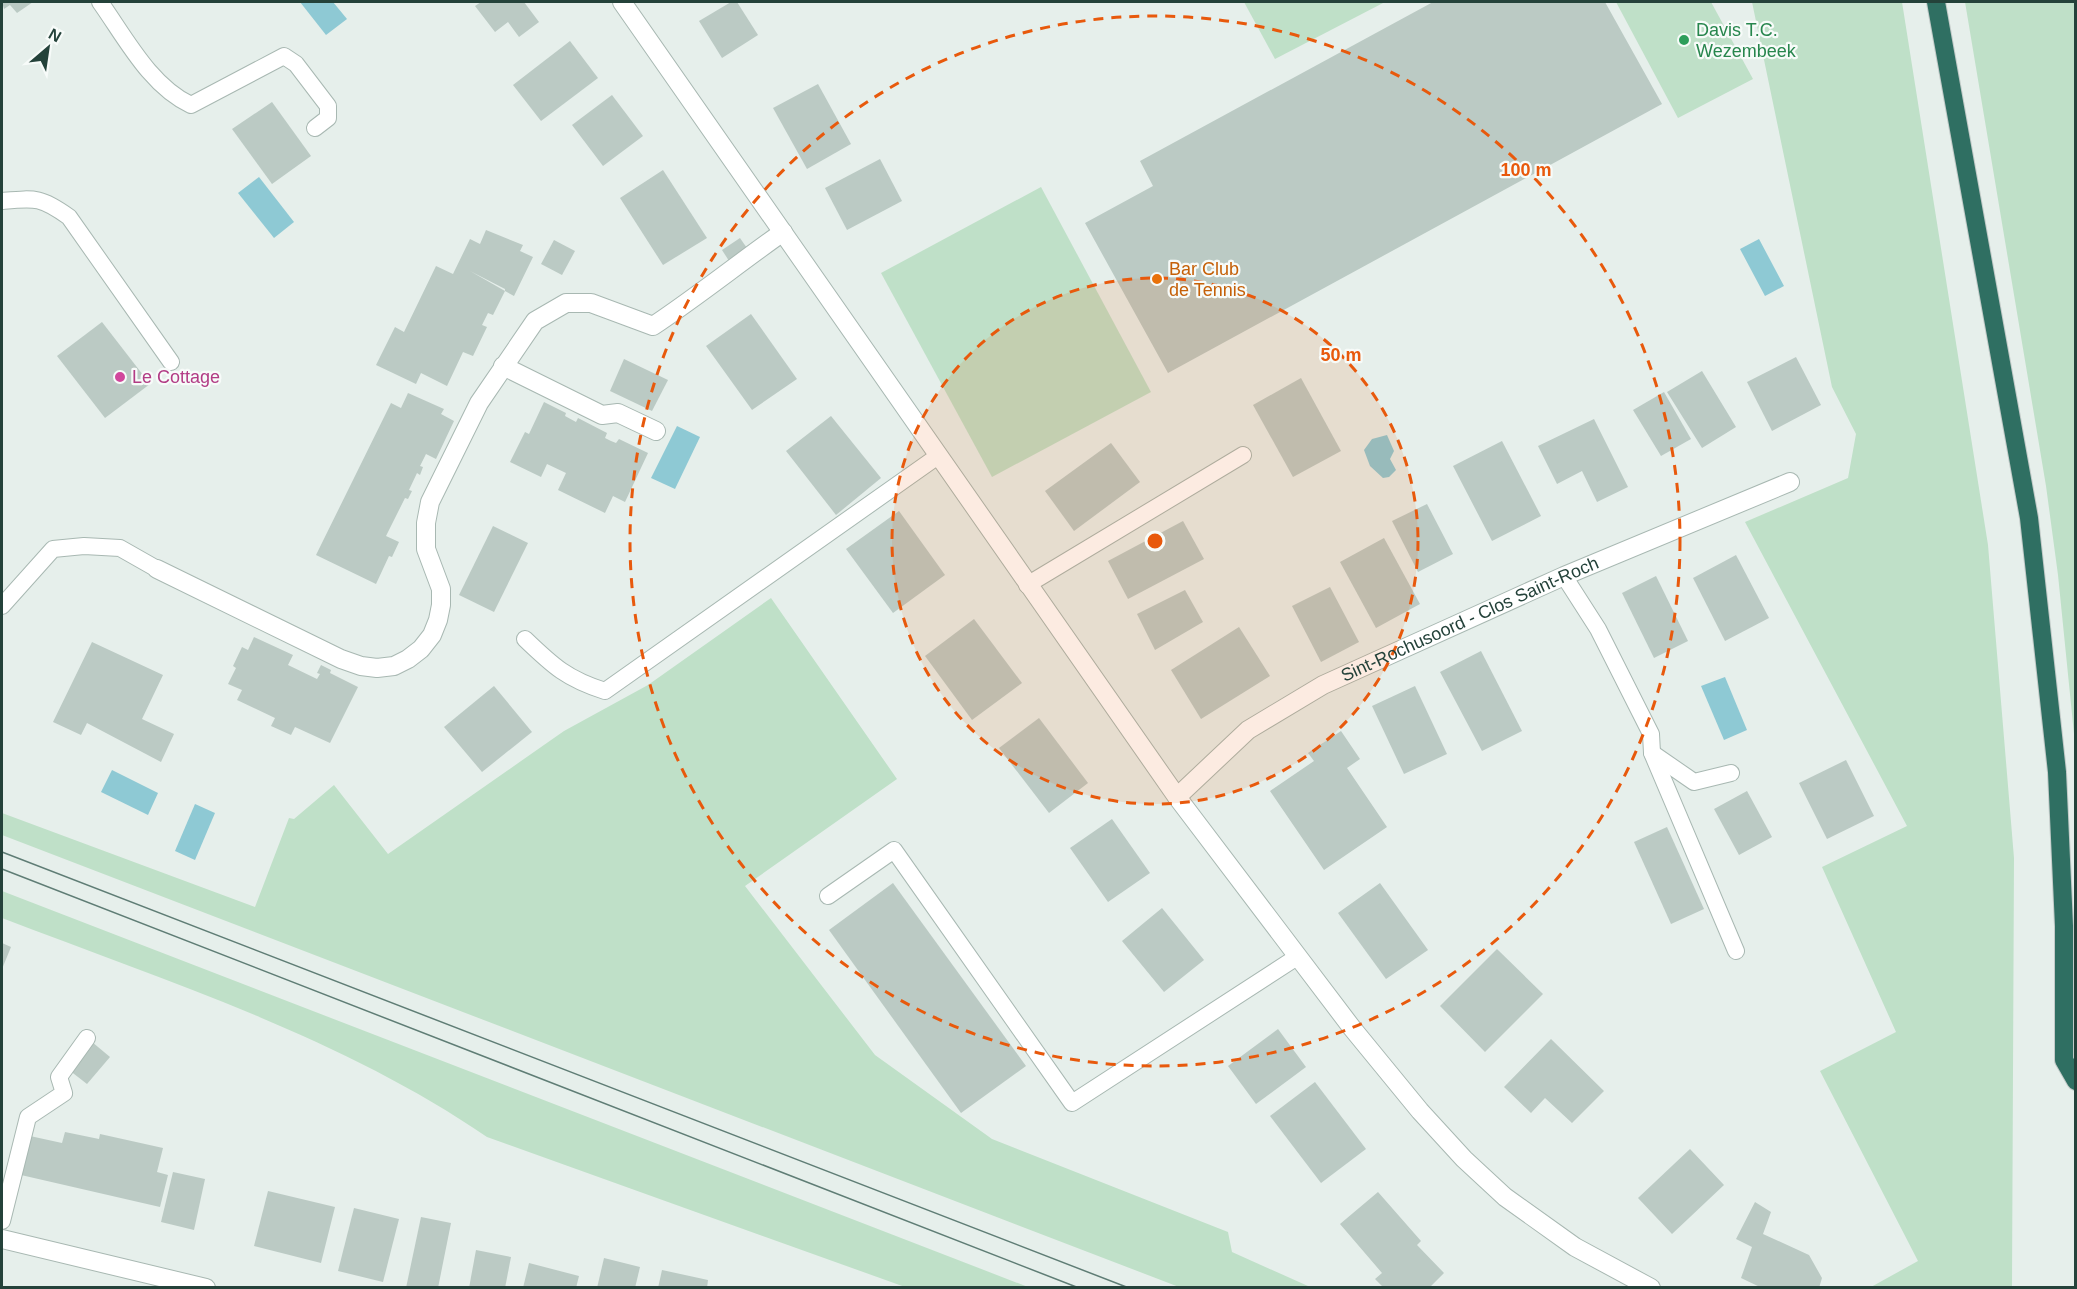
<svg xmlns="http://www.w3.org/2000/svg" width="2077" height="1289" font-family="Arial,sans-serif">
<style>
.green{fill:#bfe0c8}
.water{fill:#8ec9d4}
.building{fill:#bbcac4;fill-rule:evenodd}
.lines{fill:none;stroke-linecap:round;stroke-linejoin:round}
.service-casing{stroke:#a8b8b2;stroke-width:18}
.minor-casing{stroke:#a8b8b2;stroke-width:20}
.motorway-casing{stroke:#c2cac8;stroke-width:20}
.service{stroke:#fff;stroke-width:16}
.minor{stroke:#fff;stroke-width:18}
.motorway{stroke:#2f6f62;stroke-width:18}
.tram{stroke:#5f7d75;stroke-width:1.5}
.ring{fill:none;stroke:#e8590c;stroke-width:3;stroke-dasharray:10 8}
.leisure-dot{fill:#2e9e5b;stroke:#f7fbf9;stroke-width:2}
.food-dot{fill:#e8710a;stroke:#f7fbf9;stroke-width:2}
.hotel-dot{fill:#d1479c;stroke:#f7fbf9;stroke-width:2}
.labels{text-anchor:middle;dominant-baseline:central;stroke-width:4.5;stroke-linejoin:round;paint-order:stroke}
.leisure-label{font-size:18px;fill:#27864d;stroke:#f7fbf9;text-anchor:start}
.food-label{font-size:18px;fill:#c56008;stroke:#f7fbf9;text-anchor:start}
.hotel-label{font-size:18px;fill:#b23c85;stroke:#f7fbf9;text-anchor:start}
.street-label{font-size:18px;fill:#24423a;stroke:#f7fbf9}
.centre{fill:#e8590c;stroke:#f7fbf9;stroke-width:3}
.ring-label{font-size:18px;text-anchor:middle;font-weight:bold;fill:#e8590c;stroke:#f7fbf9;stroke-width:4.5;stroke-linejoin:round;paint-order:stroke}
</style>
<rect width="100%" height="100%" fill="#e6efeb"/>
<g class="green">
<path d="M1244,2H1385L1275,59Z"/>
<path d="M1616,2H1711L1753,79L1678,118Z"/>
<path d="M1752,2H1902L1988,545L2014,858L2012,1287H1871L1918,1261L1820,1071L1896,1032L1822,867L1907,826L1745,522L1848,478L1856,434L1832,387Z"/>
<path d="M1965,2H2075V744L2058,575L2046,486Z"/>
<path d="M1041,187L1151,392L992,477L881,273Z"/>
<path d="M771,598L897,779L745,886L875,1055L992,1139L1228,1232L1232,1252L1308,1286V1287H1179L2,835V813L255,907L289,818L294,819L334,785L388,854L564,731L648,685Z"/>
<path d="M2,891L1028,1287H905L487,1137C341,1037 166,981 2,918Z"/>
</g>
<g class="water">
<path d="M300,2H333L347,19L326,35Z"/>
<path d="M259,177L294,222L274,238L238,193Z"/>
<path d="M1759,239L1784,286L1765,296L1740,249Z"/>
<path d="M677,426L700,437L675,489L651,478Z"/>
<path d="M1387,435L1394,451L1390,459L1396,470L1389,477L1383,478L1370,466L1364,450L1372,439Z"/>
<path d="M1725,677L1747,730L1724,740L1701,686Z"/>
<path d="M112,770L158,793L148,815L101,792Z"/>
<path d="M195,804L215,813L195,860L175,851Z"/>
</g>
<g class="building">
<path d="M2,2H33L17,13L10,5L4,9Z"/>
<path d="M481,2H524L539,22L519,37L508,22L495,32L475,6Z"/>
<path d="M731,2H737L758,35L722,58L699,21Z"/>
<path d="M1433,2H1605L1662,104L1168,373L1085,223L1153,186L1140,161Z"/>
<path d="M570,41L598,78L541,121L513,85Z"/>
<path d="M818,84L851,144L807,169L773,108Z"/>
<path d="M612,95L643,136L603,166L572,125Z"/>
<path d="M272,102L311,156L272,184L232,129Z"/>
<path d="M880,159L902,201L847,230L825,188Z"/>
<path d="M663,170L707,238L663,265L620,198Z"/>
<path d="M486,230L523,245L520,251L533,257L514,296L505,291L493,315L488,313L482,325L487,327L473,356L463,352L447,386L421,373L416,384L376,365L395,327L404,332L436,266L453,274L470,239L480,244ZM470,271L505,289V291Z"/>
<path d="M740,238L749,251L731,264L722,250Z"/>
<path d="M554,240L575,251L562,275L541,264Z"/>
<path d="M751,314L797,379L752,410L706,346Z"/>
<path d="M102,322L150,384L105,418L57,356Z"/>
<path d="M1796,357L1821,405L1772,431L1747,382Z"/>
<path d="M624,359L668,380L652,411L610,391Z"/>
<path d="M1702,371L1736,427L1702,448L1667,392Z"/>
<path d="M1301,378L1341,451L1293,477L1253,405Z"/>
<path d="M1664,392L1691,439L1661,456L1633,410Z"/>
<path d="M408,393L444,409L441,414L454,421L436,459L426,454L420,466L423,467L420,475L417,473L409,490L412,491L408,499L405,498L386,536L399,542L392,557L389,556L376,584L316,555L391,403L401,408Z"/>
<path d="M544,402L566,413L565,416L576,422L578,418L607,433L605,438L611,441L616,443L619,439L648,453L625,502L613,496L605,513L558,490L566,473L547,464L541,477L510,462L525,432L529,434Z"/>
<path d="M831,416L881,478L836,515L786,451Z"/>
<path d="M1594,419L1628,487L1597,502L1582,471L1557,484L1538,446Z"/>
<path d="M1502,441L1541,516L1492,541L1453,466Z"/>
<path d="M1111,443L1140,482L1074,531L1045,491Z"/>
<path d="M1427,504L1453,554L1418,572L1392,521Z"/>
<path d="M899,511L945,575L893,613L846,549Z"/>
<path d="M1183,521L1204,559L1128,599L1108,561Z"/>
<path d="M493,526L528,543L494,612L459,595Z"/>
<path d="M1384,538L1420,604L1376,628L1340,562Z"/>
<path d="M1736,555L1769,618L1725,641L1693,578Z"/>
<path d="M1656,576L1688,641L1654,658L1622,593Z"/>
<path d="M1330,587L1359,642L1321,662L1292,606Z"/>
<path d="M1185,590L1203,622L1155,650L1137,614Z"/>
<path d="M974,619L1022,683L972,720L925,656Z"/>
<path d="M1239,627L1270,676L1201,719L1171,670Z"/>
<path d="M254,637L293,655L288,665L317,679L320,674L317,673L321,665L331,670L330,673L358,687L330,743L295,727L291,735L271,726L275,718L237,700L242,690L228,684L236,668L233,666L242,647L248,650Z"/>
<path d="M92,642L163,675L142,719L174,734L161,762L87,723L81,735L53,722Z"/>
<path d="M1481,651L1522,731L1482,751L1440,672Z"/>
<path d="M494,686L532,732L482,772L444,727Z"/>
<path d="M1415,686L1447,754L1404,774L1372,706Z"/>
<path d="M1039,718L1088,783L1049,813L999,748Z"/>
<path d="M1341,731L1360,759L1347,768L1387,827L1324,870L1270,791L1314,761L1308,753Z"/>
<path d="M1846,760L1874,816L1827,839L1799,783Z"/>
<path d="M1747,791L1772,837L1739,855L1714,809Z"/>
<path d="M1112,819L1150,873L1108,902L1070,848Z"/>
<path d="M1667,827L1704,909L1671,924L1634,842Z"/>
<path d="M893,883L1026,1066L961,1113L829,930Z"/>
<path d="M1380,883L1428,950L1386,979L1338,913Z"/>
<path d="M1162,908L1204,960L1164,992L1122,941Z"/>
<path d="M2,943L11,947L2,969Z"/>
<path d="M1497,949L1543,994L1485,1052L1440,1006Z"/>
<path d="M1278,1029L1306,1067L1256,1104L1228,1066Z"/>
<path d="M1551,1039L1604,1091L1572,1123L1545,1098L1531,1113L1504,1087Z"/>
<path d="M92,1042L110,1057L87,1084L69,1070Z"/>
<path d="M1315,1082L1366,1149L1321,1183L1270,1116Z"/>
<path d="M65,1132L99,1139L100,1134L163,1148L157,1172L168,1175L160,1207L21,1175L30,1136L62,1143Z"/>
<path d="M1690,1149L1724,1185L1672,1234L1638,1198Z"/>
<path d="M173,1172L205,1179L194,1230L161,1222Z"/>
<path d="M268,1191L335,1207L321,1263L254,1246Z"/>
<path d="M1378,1192L1421,1241L1417,1245L1444,1273L1429,1288H1384L1375,1279L1382,1273L1340,1224Z"/>
<path d="M1755,1202L1771,1212L1763,1234L1809,1255L1822,1278L1819,1288H1762L1741,1278L1752,1247L1736,1239Z"/>
<path d="M354,1208L399,1219L383,1282L338,1271Z"/>
<path d="M421,1217L451,1223L438,1288H406Z"/>
<path d="M476,1250L511,1257L505,1288H469Z"/>
<path d="M604,1258L640,1267L635,1288H597Z"/>
<path d="M529,1263L579,1276L576,1288H523Z"/>
<path d="M662,1270L708,1280L707,1288H658Z"/>
</g>
<g class="lines">
<defs>
<g id="service">
<path d="M100,2C125,37 150,86 191,105L284,56L296,64L328,106V118L315,128"/>
<path d="M2,201C36,198 41,197 69,217L171,362"/>
<path d="M1564,576L1598,629L1651,734L1652,753L1736,951"/>
<path d="M1027,585L1243,455"/>
<path d="M2,606L53,549L84,546L120,548L157,569"/>
<path d="M525,639C553,666 567,679 605,691L938,456"/>
<path d="M1652,753L1694,782L1731,773"/>
<path d="M828,896L894,850L1072,1103L1297,957"/>
<path d="M2,1221L28,1117L64,1093L59,1077L87,1038"/>
</g>
<g id="minor">
<path d="M622,2L1177,797L1352,1028L1420,1111L1464,1159L1505,1197L1575,1247L1651,1288"/>
<path d="M503,366L602,415L618,413L656,431"/>
<path d="M157,569L341,659L361,666L377,668L394,666L408,659L421,649L432,635L438,620L441,605V589L426,549V523L430,502L479,403L535,321L566,303H591L653,326C698,296 739,263 783,232"/>
<path id="s1" d="M1177,797L1248,730L1323,685L1564,576L1790,482"/>
<path d="M2,1239L206,1288"/>
</g>
<path id="motorway" d="M1936,2L2029,518L2057,772L2064,926V1060L2076,1081"/>
</defs>
<use href="#service" class="service-casing"/>
<use href="#minor" class="minor-casing"/>
<use href="#motorway" class="motorway-casing"/>
<use href="#service" class="service"/>
<use href="#minor" class="minor"/>
<use href="#motorway" class="motorway"/>
<g class="tram">
<path d="M2,852L1129,1288"/>
<path d="M2,869L1079,1288"/>
</g>
</g>
<circle cx="1155" cy="541" r="263" fill="#e8590c" fill-opacity=".12"/>
<g class="ring">
<circle cx="1155" cy="541" r="263"/>
<circle cx="1155" cy="541" r="525"/>
</g>
<circle class="leisure-dot" cx="1684" cy="40" r="6"/>
<circle class="food-dot" cx="1157" cy="279" r="6"/>
<circle class="hotel-dot" cx="120" cy="377" r="6"/>
<g class="labels">
<g class="leisure-label">
<text x="1696" y="30">Davis T.C.<tspan x="1696" dy="21">Wezembeek</tspan></text>
</g>
<g class="food-label">
<text x="1169" y="269">Bar Club<tspan x="1169" dy="21">de Tennis</tspan></text>
</g>
<g class="hotel-label">
<text x="132" y="377">Le Cottage</text>
</g>
<g class="street-label">
<text stroke="none"><textPath href="#s1" startOffset="346">Sint-Rochusoord - Clos Saint-Roch</textPath></text>
</g>
</g>
<circle cx="1155" cy="541" r="9" class="centre"/>
<g class="ring-label">
<text x="1526" y="176">100 m</text>
<text x="1341" y="361">50 m</text>
</g>
<rect width="2077" height="1289" fill="none" stroke="#24423a" stroke-width="6"/>
<g transform="translate(48 48) rotate(29)" stroke="#f7fbf9" stroke-width="4.5" paint-order="stroke">
<path d="M0-4.5L10 22L0 15L-10 22Z" fill="#24423a"/>
<text y="-9" font-size="16" font-weight="bold" text-anchor="middle" fill="#24423a">N</text>
</g>
</svg>
